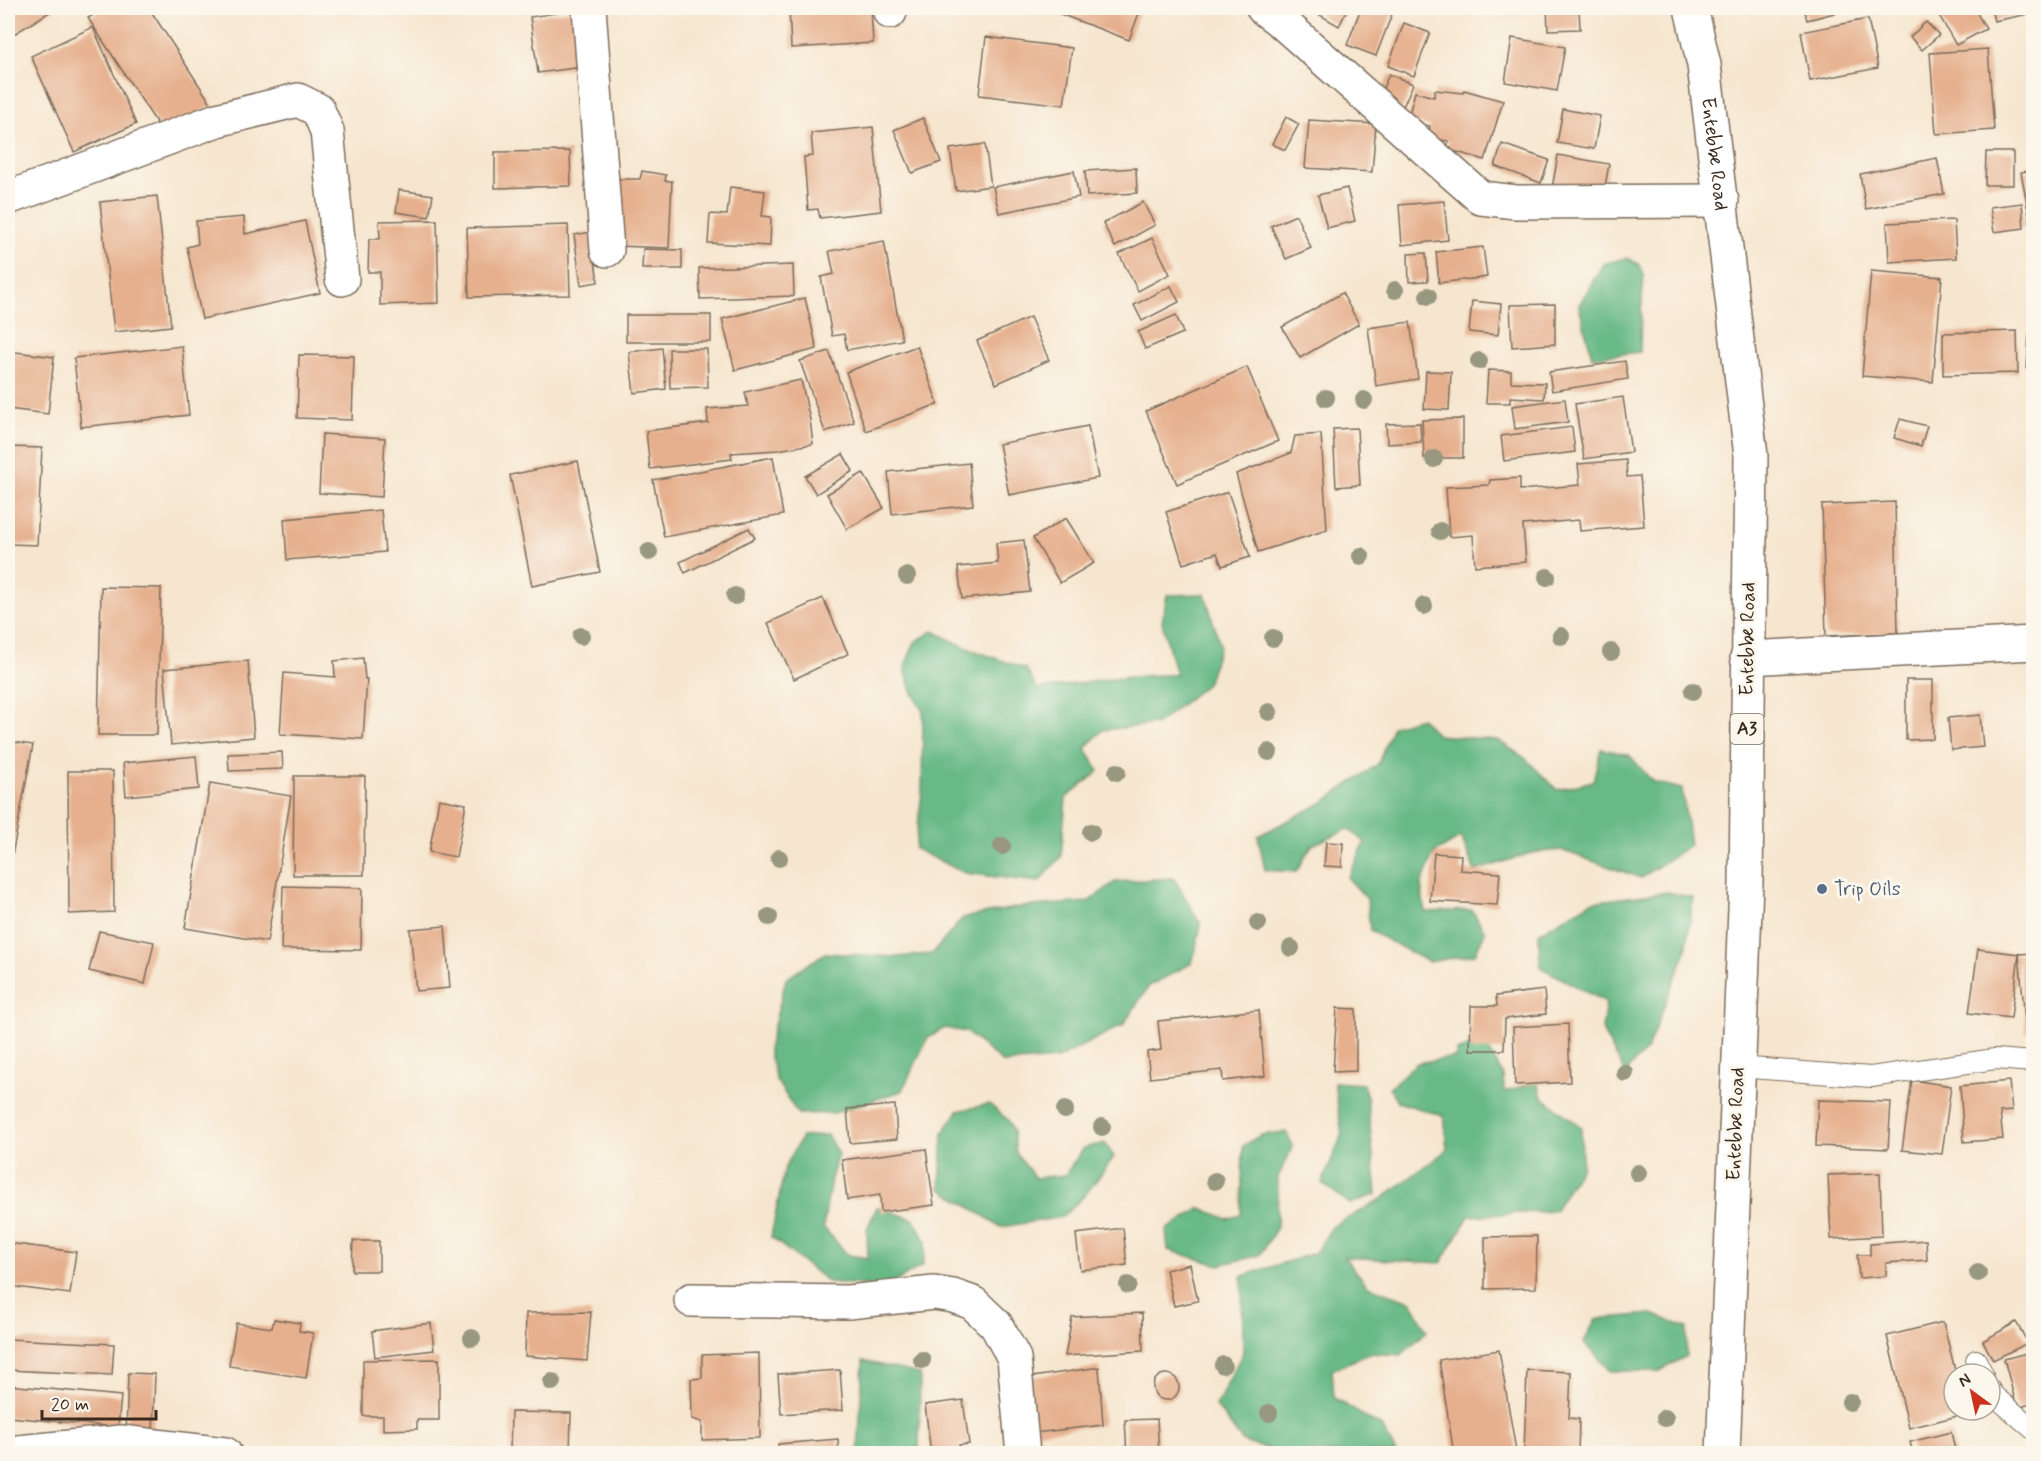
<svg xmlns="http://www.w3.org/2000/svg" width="2041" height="1461" font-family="Mynerve,sans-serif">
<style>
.forest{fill:#67b986;stroke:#517252;stroke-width:1.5}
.building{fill:#e6b08e}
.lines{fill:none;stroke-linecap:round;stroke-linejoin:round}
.lane-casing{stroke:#7c6c5c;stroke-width:22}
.street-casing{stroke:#7c6c5c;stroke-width:36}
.primary-casing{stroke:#7c6c5c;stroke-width:36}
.lane{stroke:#fff;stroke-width:20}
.street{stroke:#fff;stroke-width:33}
.primary{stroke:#fff;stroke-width:33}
.tree{fill:#98977f}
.service-dot{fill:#5c6f8a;stroke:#fbf7ec;stroke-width:2}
.labels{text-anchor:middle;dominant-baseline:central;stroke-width:6;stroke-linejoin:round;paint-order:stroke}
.shield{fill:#fbf7ec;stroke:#75685c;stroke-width:1.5}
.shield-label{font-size:18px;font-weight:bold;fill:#3b2a1e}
.street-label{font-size:20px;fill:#3b2a1e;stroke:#fbf7ec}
.service-label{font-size:20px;fill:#4e5e75;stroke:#fbf7ec;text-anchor:start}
</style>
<rect width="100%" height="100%" fill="#fbf7ec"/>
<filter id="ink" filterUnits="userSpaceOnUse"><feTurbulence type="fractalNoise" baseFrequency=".0167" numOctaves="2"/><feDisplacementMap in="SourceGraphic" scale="12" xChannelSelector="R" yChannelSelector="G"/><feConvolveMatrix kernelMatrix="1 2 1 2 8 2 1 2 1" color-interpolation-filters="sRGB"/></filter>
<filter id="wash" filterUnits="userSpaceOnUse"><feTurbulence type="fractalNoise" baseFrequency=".008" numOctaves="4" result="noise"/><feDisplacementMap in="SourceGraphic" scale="24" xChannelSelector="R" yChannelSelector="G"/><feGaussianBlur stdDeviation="1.35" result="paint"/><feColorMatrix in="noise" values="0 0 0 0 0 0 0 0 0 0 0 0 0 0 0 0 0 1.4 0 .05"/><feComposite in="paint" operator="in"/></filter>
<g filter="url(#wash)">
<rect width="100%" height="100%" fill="#f6e6cf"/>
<g class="forest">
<path d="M1627,258L1640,265L1644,277L1641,311L1640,352L1592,357L1579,305L1603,264Z"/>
<path d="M1205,594L1220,645L1207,684L1157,724L1103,730L1085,748L1099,771L1066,798L1061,857L1039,882L965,873L915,849L922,793L923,712L909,685L905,666L915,642L933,631L967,648L1026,669L1037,689C1083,684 1129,674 1176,675L1162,622L1167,595Z"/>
<path d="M1421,718L1437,735L1497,740L1525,758L1557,790L1593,781L1601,749L1629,755L1653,782L1682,789L1690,845L1641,878L1561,850L1531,853L1475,871L1461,837L1434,853L1421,885L1425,912L1472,910L1485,932L1475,954L1429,962L1370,931L1367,899L1348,878L1365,842L1348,829L1312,845L1296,872L1265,870L1258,836L1322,803L1378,764L1393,726Z"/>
<path d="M1174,878L1201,925L1192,963L1149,986L1123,1025L1057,1059L1003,1063L966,1032L945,1028L928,1037L902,1091L834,1113L798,1114L776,1080L768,1049L786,979L825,953L896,957L932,954L963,918L1020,907L1088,902L1115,882Z"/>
<path d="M1668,892L1693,898L1686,951L1647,1049L1625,1073L1602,1030L1606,1002L1540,967L1539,933L1591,902Z"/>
<path d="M1484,1041L1503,1075L1504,1092L1537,1082L1542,1097L1581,1127L1582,1166L1554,1211L1469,1216L1441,1263L1344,1257L1368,1286L1411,1301L1427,1331L1401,1355L1370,1353L1332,1370L1334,1398L1383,1428L1396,1453H1282L1243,1442L1216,1406L1243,1352L1242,1276L1315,1253L1332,1227L1380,1200L1447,1150L1444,1116L1398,1102L1389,1088L1417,1063L1456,1057L1457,1051Z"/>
<path d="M1334,1082L1363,1084L1367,1097L1377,1194L1350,1204L1322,1183L1342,1135Z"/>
<path d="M989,1104L1008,1120L1013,1131L1016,1153L1035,1178L1065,1175L1084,1148L1105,1143L1114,1157L1085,1195L1062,1217L1001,1227L940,1188L943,1133L958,1111Z"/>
<path d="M1286,1132L1293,1146L1278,1177L1277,1227L1260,1255L1219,1265L1168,1250L1166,1230L1201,1208L1227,1219L1241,1215L1243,1146L1261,1135Z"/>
<path d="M827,1135L838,1154L831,1179L823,1227L848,1255L868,1258L867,1229L877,1207L914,1219L926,1241L923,1265L887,1287L828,1282L771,1237L785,1167L802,1137Z"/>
<path d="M1652,1314L1687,1328L1686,1356L1660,1371H1610L1584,1342L1596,1319Z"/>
<path d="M863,1361L920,1374L919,1453H858Z"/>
</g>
<g id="blocks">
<g class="building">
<path d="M8,8H56L11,36L8,31Z"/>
<path d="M105,8H149L212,105L165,136L88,18Z"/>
<path d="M789,8H871L873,43L791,48Z"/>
<path d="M1044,8H1141L1129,40Z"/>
<path d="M1321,8H1348L1339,26L1318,14Z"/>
<path d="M1361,8H1375L1392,14L1376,56L1347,45Z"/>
<path d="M1547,8H1579L1580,29L1548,30Z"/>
<path d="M1804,8H1849L1850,9L1807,20Z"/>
<path d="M1935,8H1974L1986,29L1956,45Z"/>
<path d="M1991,8H2034V13L1994,21Z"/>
<path d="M574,10L582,67L538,73L530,17Z"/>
<path d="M1868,19L1878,68L1810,81L1801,32Z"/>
<path d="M1926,22L1939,35L1922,50L1910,37Z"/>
<path d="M1404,23L1430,33L1414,76L1388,66Z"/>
<path d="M93,27L136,124L74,152L31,56Z"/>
<path d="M986,37L1072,48L1064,105L979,95Z"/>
<path d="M1512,38L1565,47L1557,91L1505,82Z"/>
<path d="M1988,49L1994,130L1936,134L1930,53Z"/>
<path d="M1389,74L1413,84L1402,109L1378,100Z"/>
<path d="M1435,90L1463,93L1464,90L1503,101L1485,160L1446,149L1449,141L1429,138L1430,126L1407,121L1415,92L1434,97Z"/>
<path d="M1563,109L1600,116L1594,149L1557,143Z"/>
<path d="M1286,117L1299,124L1285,150L1272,144Z"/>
<path d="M923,118L941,162L912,173L894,130Z"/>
<path d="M1309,120L1376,124L1372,172L1305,168Z"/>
<path d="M873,127L881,211L820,218L818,209L808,210L804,157L813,156L811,133Z"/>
<path d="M985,144L991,186L956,191L950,149Z"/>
<path d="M1502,144L1549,160L1541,183L1495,166Z"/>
<path d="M570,151L571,186L495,188V152Z"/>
<path d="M1986,152H2013V185H1985Z"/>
<path d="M1558,155L1609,164L1602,203L1551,194Z"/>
<path d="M1937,158L1944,194L1866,209L1860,174Z"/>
<path d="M1136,168L1137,193L1087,196L1085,171Z"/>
<path d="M2034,170V231H2032L2021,172Z"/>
<path d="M642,171L666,175L665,181H672L669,248L617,246L619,179H640Z"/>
<path d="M1074,171L1079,197L999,213L993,187Z"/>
<path d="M730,187L765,191L762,216L771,217L770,246L708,243L710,214L727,215Z"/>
<path d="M1347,188L1355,221L1327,228L1318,195Z"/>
<path d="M399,190L433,195L429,217L396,212Z"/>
<path d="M157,196L171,326L114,332L100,202Z"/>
<path d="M1444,201L1448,240L1402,245L1399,205Z"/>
<path d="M1143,202L1155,225L1115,247L1103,223Z"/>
<path d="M2022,203L2024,228L1994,232L1990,207Z"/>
<path d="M1296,215L1311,248L1286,259L1271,226Z"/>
<path d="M244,217L245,234L305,221L320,293L202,319L187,247L198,244L196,221Z"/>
<path d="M437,220L439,303L380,305V272H368L369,239H380L379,221Z"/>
<path d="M1954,220L1956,258L1889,262L1887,223Z"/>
<path d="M568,225L570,295L469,297L467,228Z"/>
<path d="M591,232L598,282L581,285L574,235Z"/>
<path d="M1152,238L1170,274L1138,291L1119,254Z"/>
<path d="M884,241L902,340L847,350L844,334L832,336L821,277L834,274L829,251Z"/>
<path d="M1483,247L1487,277L1439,283L1436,252Z"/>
<path d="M643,249L682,250V269H642Z"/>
<path d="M1426,253L1428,281L1409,282L1408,254Z"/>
<path d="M793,265L794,296L700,299L699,268Z"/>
<path d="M1871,271L1942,277L1933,382L1862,376Z"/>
<path d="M1171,286L1179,302L1142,321L1134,305Z"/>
<path d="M1342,293L1359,324L1300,358L1282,327Z"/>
<path d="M805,298L817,349L735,370L722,319Z"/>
<path d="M1472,301L1501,304L1498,335L1469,332Z"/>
<path d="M1555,304V344L1512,347L1510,305Z"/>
<rect x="626" y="315" width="85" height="27"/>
<path d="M1176,315L1183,333L1145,349L1138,332Z"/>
<path d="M1030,317L1049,360L996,384L977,341Z"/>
<path d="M1410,322L1418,379L1376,386L1368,328Z"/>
<path d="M2017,331L2018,373L1943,375V333Z"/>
<path d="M2029,333H2034V370H2027Z"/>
<path d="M182,346L189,415L81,427L74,358Z"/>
<path d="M917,346L938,404L866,431L846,372Z"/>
<path d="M662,348L666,389L634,393L629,352Z"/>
<path d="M669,349H707L708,387L670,388Z"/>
<path d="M8,351L54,357L48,414L8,409Z"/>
<path d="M829,351L854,422L825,432L800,361Z"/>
<path d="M299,355L354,356L352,420L297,418Z"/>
<path d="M1625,361L1628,379L1552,391L1549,372Z"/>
<path d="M1247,367L1278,441L1177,484L1146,411Z"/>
<path d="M1488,370L1511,371V382L1545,383L1544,399L1510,397V403H1486Z"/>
<path d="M1426,371L1451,372L1449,410L1424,409Z"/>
<path d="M801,380L810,420L813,444L778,450L731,453L732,459L650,469L646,431L708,423L707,409L748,406L745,392Z"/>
<path d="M1623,397L1631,452L1584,459L1575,404Z"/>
<path d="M1565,399L1568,422L1515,429L1512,406Z"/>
<path d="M1463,419V458H1424L1422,420Z"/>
<path d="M1900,419L1927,426L1921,446L1894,438Z"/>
<path d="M1420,423L1421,442L1387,444L1386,424Z"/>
<path d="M1088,426L1098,478L1009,495L999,444Z"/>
<path d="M1572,427L1575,452L1504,461L1501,436Z"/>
<path d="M1357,428L1360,485L1336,487L1333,429Z"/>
<path d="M322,434L385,438L382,497L319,493Z"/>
<path d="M1321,434L1327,530L1258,552L1236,474L1291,453L1295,436Z"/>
<path d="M9,447L42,448L37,545L8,544Z"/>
<path d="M2032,451H2034V478L2028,477Z"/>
<path d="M843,454L853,471L816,494L805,476Z"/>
<path d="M773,457L783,515L664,537L653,480Z"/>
<path d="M1626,460L1627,477L1640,476L1644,526L1580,531L1579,520L1523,525L1526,562L1475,566L1473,535L1449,537L1446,487L1489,485L1490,480L1520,478V490L1580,485L1578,464Z"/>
<path d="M578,461L600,572L532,586L510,475Z"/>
<path d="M969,463L973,505L892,514L888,472Z"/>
<path d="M863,473L884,508L847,529L827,494Z"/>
<path d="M1228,492L1250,557L1222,566L1217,553L1183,564L1166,512Z"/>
<path d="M1895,502L1898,633L1826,636L1822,505Z"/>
<path d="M381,510L385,552L287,560L284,519Z"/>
<path d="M1066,518L1094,563L1060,583L1033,538Z"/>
<path d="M749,528L755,538L685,573L680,562Z"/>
<path d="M1024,540L1030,592L962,599L958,567L998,563L996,543Z"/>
<path d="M101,587L161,588L157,735H98Z"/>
<path d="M823,598L848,654L794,679L768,623Z"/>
<path d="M363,658L365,679H367L363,739L280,734L284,673L335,677L334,661Z"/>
<path d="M248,661L254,737L171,745L164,669Z"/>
<path d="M1906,680H1933V739L1906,740Z"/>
<path d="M1980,715L1983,747L1951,750L1948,718Z"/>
<path d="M8,741L33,745L11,861H8Z"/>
<path d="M282,752L283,769L229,771L228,754Z"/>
<path d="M196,756L199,789L126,796L123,763Z"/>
<path d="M68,771H113L114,912L69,914Z"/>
<path d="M294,776H365L364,875H293Z"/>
<path d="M210,783L291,796L267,942L185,928Z"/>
<path d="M439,799L466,804L456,857L429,852Z"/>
<path d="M1326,842L1343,843L1342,867L1324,866Z"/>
<path d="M1434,853L1461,855L1460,870L1500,873L1497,905L1430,901Z"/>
<path d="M283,886L362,888L361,950L281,949Z"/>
<path d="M445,926L450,988L416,991L410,929Z"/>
<path d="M99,931L154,942L145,984L89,971Z"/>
<path d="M1978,949L2019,954L2011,1018L1969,1013Z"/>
<path d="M2034,953V1031L2026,1032L2019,954Z"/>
<path d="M1544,990L1546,1014L1505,1019L1504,1050H1470L1471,1006H1497L1496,996Z"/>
<path d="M1337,1008L1356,1009V1071L1333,1072Z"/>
<path d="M1259,1010L1265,1076L1223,1081L1222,1070L1150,1078L1147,1052L1161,1050L1158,1021Z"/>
<path d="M1568,1024L1570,1082L1515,1085L1513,1027Z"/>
<path d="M1912,1080L1951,1086L1942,1154L1902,1150Z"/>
<path d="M2009,1081L2012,1111L2000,1112L2003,1139L1964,1142L1960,1086Z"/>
<path d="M1818,1100L1891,1102L1888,1149L1816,1146Z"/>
<path d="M895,1105L897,1139L850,1143L847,1109Z"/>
<path d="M926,1149L934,1205L881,1212L880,1195L847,1200L842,1160Z"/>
<path d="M1880,1173L1882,1236L1831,1239L1828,1175Z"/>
<path d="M1123,1228L1127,1265L1080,1270L1076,1234Z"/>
<path d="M1537,1236L1536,1288L1485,1289V1237Z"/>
<path d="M1926,1240L1927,1260L1886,1263V1276L1859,1278L1857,1255H1870V1244Z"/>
<path d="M353,1241H379V1271H352Z"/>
<path d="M8,1243L76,1252L70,1294L8,1286Z"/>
<path d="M1190,1264L1198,1301L1174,1306L1166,1270Z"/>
<path d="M591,1312L587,1361L525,1356L526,1313Z"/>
<path d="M1142,1313L1143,1351L1065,1356L1072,1317Z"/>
<path d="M274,1319L300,1323L299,1331L313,1333L306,1378L229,1366L236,1323L272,1328Z"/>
<path d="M1943,1322L1956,1374H1954V1410H1965L1966,1414L1909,1428L1887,1336Z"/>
<path d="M2016,1322L2028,1343L1993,1360L1983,1341Z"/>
<path d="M431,1323L434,1350L375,1357L372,1331Z"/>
<path d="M8,1339L114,1344L112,1375L8,1370Z"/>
<path d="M1499,1350L1516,1451L1503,1454H1454L1439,1360Z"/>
<path d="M2034,1351V1403L2017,1408L2004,1359Z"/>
<path d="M759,1353L760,1438L702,1440V1422L692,1419L691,1379L702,1378V1355Z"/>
<path d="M439,1359V1420H417V1429L383,1430V1416H363V1360Z"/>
<path d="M1099,1367L1103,1425L1026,1434V1378Z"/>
<path d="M840,1370L843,1410L781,1414L778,1374Z"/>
<path d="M1527,1370L1571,1372L1569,1418L1579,1419L1578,1454L1524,1452Z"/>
<path d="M128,1373L155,1374L153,1434L126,1433Z"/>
<circle cx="1166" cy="1387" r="13"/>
<path d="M8,1385L121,1396L118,1427L8,1417Z"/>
<path d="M963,1400L969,1444L959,1445L961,1454H931L925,1405Z"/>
<path d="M511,1412L571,1413L570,1454H510Z"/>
<path d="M1157,1419L1159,1454H1127L1125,1420Z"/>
<path d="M1951,1432L1956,1454H1913L1910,1442Z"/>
<path d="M838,1439L839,1454H779L778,1444Z"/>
</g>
</g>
</g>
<g filter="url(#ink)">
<use href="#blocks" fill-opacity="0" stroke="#7c6c5c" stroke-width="1.5"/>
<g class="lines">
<defs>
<g id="lane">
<path d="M1738,1067L1871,1077L1995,1059L2034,1062"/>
<path d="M1976,1360L1983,1374"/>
<path d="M1990,1390L1992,1394L2034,1430"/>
</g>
<g id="street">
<path d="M589,8L607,250"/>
<path d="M1263,8L1284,24L1481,198L1516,202L1722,201"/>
<path d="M890,12L891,8"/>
<path d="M8,198L217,120L298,100L318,110L327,131L342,279"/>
<path d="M1747,658L2034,643"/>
<path d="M691,1300L848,1302L934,1293L953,1296L973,1303L996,1325L1014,1358L1023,1454"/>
<path d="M8,1453L121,1442L225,1454"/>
</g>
<g id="primary">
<path id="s1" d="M1691,8L1704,65L1751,456L1746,884L1723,1454"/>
</g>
</defs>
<use href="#lane" class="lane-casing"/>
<use href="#street" class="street-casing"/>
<use href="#primary" class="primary-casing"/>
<use href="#lane" class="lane"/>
<use href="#street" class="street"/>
<use href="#primary" class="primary"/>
</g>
<g class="tree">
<circle cx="1395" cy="290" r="9"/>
<circle cx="1428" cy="296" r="9"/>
<circle cx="1479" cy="361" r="9"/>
<circle cx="1326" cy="398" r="9"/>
<circle cx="1364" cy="400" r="9"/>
<circle cx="1434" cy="459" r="9"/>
<circle cx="1440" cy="531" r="9"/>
<circle cx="649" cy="552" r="9"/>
<circle cx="1361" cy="556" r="9"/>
<circle cx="907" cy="576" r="9"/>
<circle cx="1547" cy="577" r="9"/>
<circle cx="735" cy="596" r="9"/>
<circle cx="1424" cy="606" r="9"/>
<circle cx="581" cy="636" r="9"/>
<circle cx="1561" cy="636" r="9"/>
<circle cx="1273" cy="638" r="9"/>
<circle cx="1611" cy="652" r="9"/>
<circle cx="1693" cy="691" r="9"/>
<circle cx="1269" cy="712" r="9"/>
<circle cx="1269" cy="752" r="9"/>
<circle cx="1117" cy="772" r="9"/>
<circle cx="1091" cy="832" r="9"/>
<circle cx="1002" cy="846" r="9"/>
<circle cx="779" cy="858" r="9"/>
<circle cx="769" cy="917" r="9"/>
<circle cx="1258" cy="923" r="9"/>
<circle cx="1291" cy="948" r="9"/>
<circle cx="1625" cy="1073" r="9"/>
<circle cx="1065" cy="1110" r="9"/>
<circle cx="1102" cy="1127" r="9"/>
<circle cx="1638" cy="1173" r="9"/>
<circle cx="1215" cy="1181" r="9"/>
<circle cx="1978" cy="1273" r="9"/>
<circle cx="1128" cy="1285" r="9"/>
<circle cx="472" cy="1338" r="9"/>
<circle cx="922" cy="1360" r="9"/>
<circle cx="1223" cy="1365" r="9"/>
<circle cx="552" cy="1382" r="9"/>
<circle cx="1850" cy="1402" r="9"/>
<circle cx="1269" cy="1413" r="9"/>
<circle cx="1665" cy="1418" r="9"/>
</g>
</g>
<circle class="service-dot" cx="1822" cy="889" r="6"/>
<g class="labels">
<rect class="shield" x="1730.5" y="714" width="33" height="30" rx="4.5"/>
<g class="shield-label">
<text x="1747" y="729">A3</text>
</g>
<g class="street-label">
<text stroke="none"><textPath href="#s1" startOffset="148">Entebbe Road</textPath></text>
<text transform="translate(1748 639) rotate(-89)">Entebbe Road</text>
<text transform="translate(1736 1124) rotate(-88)">Entebbe Road</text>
</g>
<g class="service-label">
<text x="1834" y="889">Trip Oils</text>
</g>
</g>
<rect width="2041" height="1461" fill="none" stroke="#fbf7ec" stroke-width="30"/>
<g transform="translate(1972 1392) rotate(327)"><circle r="28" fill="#fbf7ec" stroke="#aea59a" stroke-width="1.5"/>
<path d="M0-4.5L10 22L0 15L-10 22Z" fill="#c8321e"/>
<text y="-9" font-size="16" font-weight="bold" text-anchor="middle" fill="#3b2a1e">N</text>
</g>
<path d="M42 1410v9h114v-9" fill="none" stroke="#3b2a1e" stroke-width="3"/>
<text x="51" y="1410" font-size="18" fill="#3b2a1e" stroke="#fbf7ec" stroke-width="4.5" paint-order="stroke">20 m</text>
</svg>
